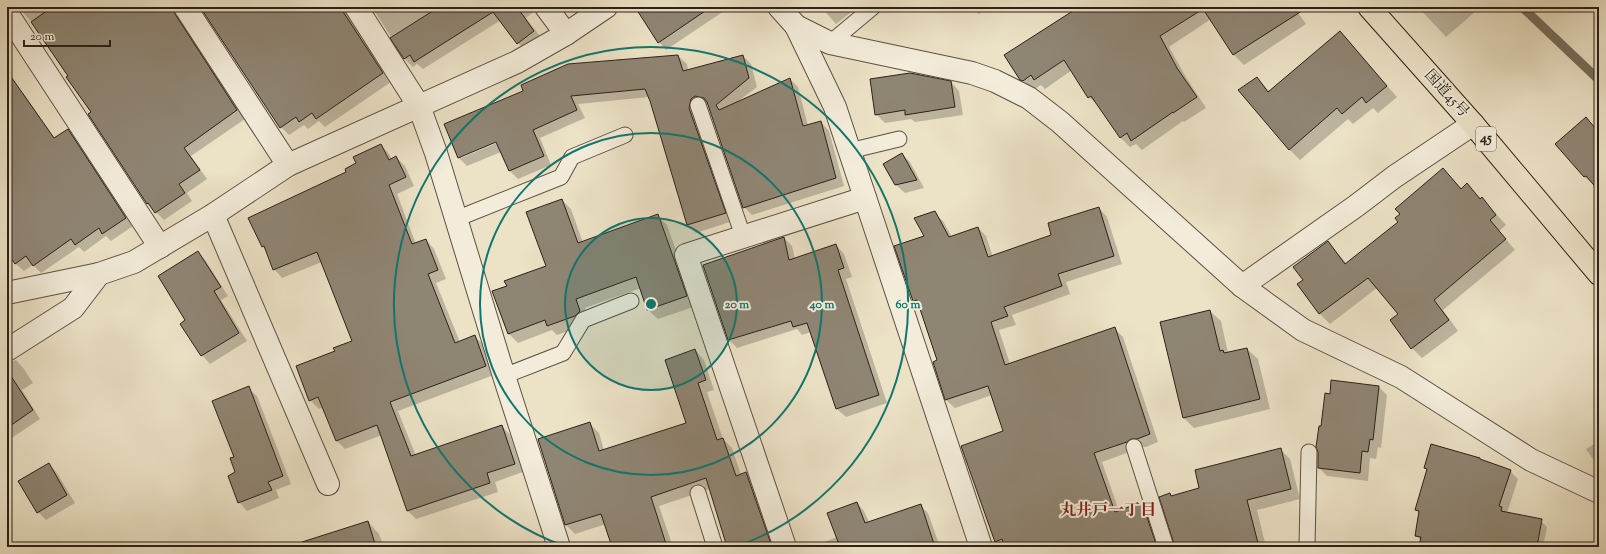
<svg xmlns="http://www.w3.org/2000/svg" width="1606" height="554" font-family="'Sorts Mill Goudy','Noto Serif JP',serif">
<style>
.shadow{fill:#0003;fill-rule:evenodd}
.lines{fill:none;stroke-linecap:round;stroke-linejoin:round}
.stream{stroke:#776d5d;stroke-width:9}
.building{fill:#8f8573;stroke:#2b2119}
.service-casing{stroke:#5b5144;stroke-width:17}
.minor-casing{stroke:#5b5144;stroke-width:24}
.trunk-casing{stroke:#2b2119;stroke-width:24}
.service{stroke:#f3ecda;stroke-width:15}
.minor{stroke:#f3ecda;stroke-width:22}
.trunk{stroke:#ece2c6;stroke-width:22}
.ring{fill:none;stroke:#0f766e;stroke-width:2}
.labels{text-anchor:middle;dominant-baseline:central;stroke-width:4;stroke-linejoin:round;paint-order:stroke}
.shield{fill:#f3ecda;stroke:#675e53;stroke-width:1}
.shield-label{font-size:14px;font-weight:bold;fill:#2b2119}
.street-label{font-size:15px;fill:#2b2119;stroke:#f3ecda}
.neighbourhood-label{font-size:16px;font-weight:bold;fill:#7a1f14;stroke:#f3ecda}
.centre{fill:#0f766e;stroke:#f3ecda;stroke-width:2}
.ring-label{font-size:12px;text-anchor:middle;font-weight:bold;fill:#0f766e;stroke:#f3ecda;stroke-width:4;stroke-linejoin:round;paint-order:stroke}
</style>
<rect width="100%" height="100%" fill="#ece2c6"/>
<filter id="stains"><feTurbulence type="fractalNoise" baseFrequency=".005" numOctaves="4"/><feColorMatrix values="0 0 0 0 .2 0 0 0 0 .09 0 0 0 0 .02 0 0 0 .5 -.17"/></filter>
<radialGradient id="worn" r=".72"><stop offset=".6" stop-color="#630" stop-opacity="0"/><stop offset="1" stop-color="#630" stop-opacity=".3"/></radialGradient>
<g class="shadow">
<path d="M7,7H155L178,20L186,28L245,119L191,156L207,179L187,193L192,201L164,220L147,203L69,76L30,20L20,9Z"/>
<path d="M201,7H355L391,82L325,127L319,121L308,129L304,125L289,135L281,127Z"/>
<path d="M372,7H540L526,18L542,39L526,51L518,43L501,20L423,69L417,64L413,67L405,59Z"/>
<path d="M636,7H730L666,50L659,42Z"/>
<path d="M821,7H858L836,24Z"/>
<path d="M972,7H988L979,14Z"/>
<path d="M1081,7H1294L1306,24L1244,65L1234,55L1211,19L1169,47L1187,79L1206,108L1184,122L1183,121L1142,150L1136,144L1130,147L1121,138L1100,107L1089,97L1072,70L1045,89L1041,85L1033,90L1021,79Z"/>
<path d="M1418,7H1471L1475,12L1446,37Z"/>
<path d="M1340,32L1397,97L1378,113L1373,108L1353,124L1348,119L1300,160L1289,149L1257,78L1270,92Z"/>
<path d="M678,56L687,64L688,70L743,56L751,64L757,87L737,102L790,79L798,87L808,126L821,122L829,131L844,186L752,215L744,207L709,105L704,104L733,221L696,233L688,225L649,97L578,104L585,118L540,138L551,165L518,179L509,170L501,152L467,166L459,158L445,125ZM501,139V141L461,158V156Z"/>
<path d="M951,82L959,91L963,115L915,122L911,119L885,123L876,114Z"/>
<path d="M16,86L24,94L55,139L68,130L75,138L133,226L111,241L106,236L84,252L79,247L41,273L33,265L24,271L16,264L7,251V93Z"/>
<path d="M1586,119L1594,127L1599,123V190L1585,177Z"/>
<path d="M381,145L389,154L392,159L396,157L405,166L414,186L397,194L416,244L426,240L434,249L446,279L436,283L460,342L475,337L484,345L494,375L398,411L416,456L502,426L510,435L523,472L495,482L498,492L416,519L408,511L382,435L345,449L337,441L323,407L319,409L310,400L336,352L353,341L322,262L282,278L274,269L266,250L262,246Z"/>
<path d="M902,154L910,162L924,188L905,193L896,185L884,164Z"/>
<path d="M1443,169L1462,189L1467,185L1491,208L1506,225L1499,231L1515,250L1443,310L1458,331L1422,358L1412,348L1399,314L1377,288L1330,324L1320,314L1298,284L1304,280L1328,242L1347,264L1399,222Z"/>
<path d="M562,200L571,209L583,243L658,216L667,225L696,306L658,319L648,310L641,288L585,308L589,321L585,325L557,335L552,330L518,343L508,333V287L547,266Z"/>
<path d="M1099,208L1107,217L1122,264L1066,282L1070,294L1012,315L1016,325L999,330L1010,364L1114,328L1123,337L1158,442L1146,447H1140L1135,450L1102,462L1119,511L1142,504L1150,512L1159,537L1149,541L1151,547H1001L996,542L962,447L1004,431L992,395L955,408L946,400L938,361L921,308L914,301L896,247L925,236L934,213L943,221L952,237L978,228L986,236L993,257L1053,235Z"/>
<path d="M784,238L792,246L795,259L836,245L844,254L852,277L846,279L887,403L846,417L837,409L811,332L802,335L797,329L737,348L729,340Z"/>
<path d="M198,252L206,261L228,296L221,300L247,341L210,364L202,355L187,321Z"/>
<path d="M1210,311L1221,321L1228,353L1247,349L1258,359L1270,409L1194,428L1184,418Z"/>
<path d="M695,350L704,360L714,390L707,392L723,439L732,448L741,475L746,473L755,482L775,540L753,547H731L710,489L659,506L673,547H613L606,524L575,534L566,525L539,440L590,424L599,433L604,450L687,423Z"/>
<path d="M16,360L24,369L33,383L22,390L40,419L7,441V363Z"/>
<path d="M1378,386L1387,395L1381,448L1378,447L1376,459L1370,458L1368,481L1327,476L1319,468L1322,427Z"/>
<path d="M248,388L257,396L291,484L276,490L279,498L247,511L239,502L237,473Z"/>
<path d="M1599,441V468L1586,449Z"/>
<path d="M1280,449L1290,459L1300,499L1257,510L1266,547H1216L1179,533L1169,494L1172,496L1200,488Z"/>
<path d="M49,464L57,473L75,503L46,520L38,512Z"/>
<path d="M1425,467L1510,471L1518,479L1507,513L1539,519L1547,527L1543,547H1420L1421,541L1416,535L1420,513L1417,510L1427,470Z"/>
<path d="M857,503L864,511L869,522L920,505L928,513L940,547H812L837,537Z"/>
<path d="M368,522L379,534L384,547H345Z"/>
</g>
<g class="lines">
<path class="stream" d="M1522,7L1599,80"/>
</g>
<g class="building">
<path d="M52,7H173L175,14L237,110L184,148L200,170L179,184L185,193L155,213L148,203L147,204L88,114L91,112L66,77L68,76L31,22Z"/>
<path d="M200,7H340L383,73L316,119L312,113L299,122L296,117L280,128Z"/>
<path d="M439,7H517L534,31L517,44L493,12L414,62L410,55L404,59L390,38Z"/>
<path d="M635,7H711L658,43Z"/>
<path d="M1079,7H1308L1233,55L1203,9L1160,36L1177,68L1197,97L1173,113V112L1131,141L1127,133L1120,138L1091,96L1088,98L1064,60L1034,80L1031,75L1023,81L1020,80L1004,55Z"/>
<path d="M1340,31L1387,86L1366,103L1362,97L1342,114L1337,108L1289,150L1238,90L1257,77L1268,92Z"/>
<path d="M678,55L683,71L743,55L749,78L716,105L719,110L790,78L803,126L821,121L836,178L743,208L707,102L704,98L695,96L691,99L689,108L726,213L687,225L650,101L645,89L571,96L577,110L533,130L544,156L509,171L496,142L458,158L444,124L523,91L521,85L568,64Z"/>
<path d="M7,71L54,138L68,129L126,218L102,234L99,228L75,245L71,239L33,266L26,256L15,264L7,252Z"/>
<path d="M910,73L951,81L955,107L905,115V110L875,115L870,79Z"/>
<path d="M1586,117L1599,133V191L1586,176L1584,177L1555,144Z"/>
<path d="M381,144L389,160L396,156L406,177L389,185L412,244L426,239L438,270L428,274L455,343L475,335L486,366L390,402L411,456L502,425L515,464L487,473L490,483L407,511L377,425L336,441L318,397L309,401L296,366L335,351L333,348L352,341L317,252L273,270L264,246L262,247L248,218L346,172L345,169L356,163L353,157Z"/>
<path d="M902,153L917,180L895,185L883,164Z"/>
<path d="M1443,168L1461,189L1467,183L1480,199L1482,197L1496,215L1490,220L1506,239L1434,300L1449,320L1411,349L1390,320L1398,314L1368,278L1319,314L1297,284L1303,280L1293,267L1328,241L1345,264L1398,222L1395,218L1400,214L1395,209Z"/>
<path d="M562,199L578,243L658,214L687,296L647,310L636,277L576,299L580,311L575,316L547,326L545,320L508,334L492,291L507,286L504,281L546,266L526,212Z"/>
<path d="M1099,207L1114,256L1058,274L1062,286L1004,307L1008,316L991,322L1005,365L1115,327L1150,434L1137,439H1131L1127,442L1094,453L1115,512L1142,502L1157,547H1005L1002,539L995,542L961,446L1003,431L988,386L945,400L933,362L937,360L917,300L913,301L894,246L924,236L914,218L935,211L949,237L978,227L988,257L1051,235L1048,223Z"/>
<path d="M784,237L789,260L836,244L844,268L838,270L879,395L836,409L807,323L793,327L791,321L728,340L703,265Z"/>
<path d="M198,251L221,287L214,291L239,333L201,356L180,324L185,320L158,276Z"/>
<path d="M1210,310L1220,351L1223,350L1224,353L1247,348L1260,399L1183,418L1160,322Z"/>
<path d="M695,349L706,380L698,383L717,440L723,438L736,476L746,472L772,547H727L706,478L651,497L667,547H612L601,514L565,525L538,439L590,422L599,451L686,423L665,360Z"/>
<path d="M7,370L33,410L7,428Z"/>
<path d="M1331,380L1379,386L1373,440L1370,439L1368,452L1362,451L1360,473L1318,468V452L1316,447L1319,426H1321L1325,393L1330,394Z"/>
<path d="M249,386L283,476L268,482L272,490L238,503L228,476L235,472L230,458L234,457L212,401Z"/>
<path d="M1431,444L1480,458V459L1511,470L1499,506L1502,507L1501,511L1542,519L1537,547H1419L1421,537L1415,536L1419,511L1415,510L1427,469L1424,468Z"/>
<path d="M1281,448L1291,489L1247,500L1259,547H1175L1159,497L1170,493L1171,496L1199,488L1195,470Z"/>
<path d="M49,463L67,495L37,513L18,481Z"/>
<path d="M857,502L865,523L921,504L935,547H840L827,513Z"/>
<path d="M368,521L376,547H302V542Z"/>
</g>
<g class="lines">
<defs>
<g id="service">
<path d="M830,43L873,7"/>
<path d="M698,105L743,236"/>
<path d="M849,151L899,139"/>
<path d="M456,219L561,177L572,157L625,135"/>
<path d="M504,376L563,353L583,320L631,301"/>
<path d="M1134,447L1166,547"/>
<path d="M698,493L715,547"/>
<path d="M1307,547L1309,452"/>
</g>
<g id="minor">
<path d="M185,7L288,165"/>
<path d="M356,7L419,106L436,153L504,376L559,547"/>
<path d="M546,7L566,34"/>
<path d="M779,7L796,26L835,107L981,547"/>
<path d="M7,13L160,247"/>
<path d="M796,26L830,43L972,73L995,81L1029,98L1060,122L1242,286L1303,330L1401,377L1531,460L1599,492"/>
<path d="M213,215L328,484"/>
<path d="M1242,286L1356,206L1394,177L1473,124"/>
<path d="M7,293L99,274L134,262L213,215L288,165L517,62L566,34L606,7"/>
<path d="M7,350L73,308L99,274"/>
<path d="M785,547L686,255L865,198"/>
</g>
<path id="trunk" d="M1369,7L1473,124L1599,274"/>
</defs>
<use href="#service" class="service-casing"/>
<use href="#minor" class="minor-casing"/>
<use href="#trunk" class="trunk-casing"/>
<use href="#service" class="service"/>
<use href="#minor" class="minor"/>
<use href="#trunk" class="trunk"/>
</g>
<circle cx="651" cy="304" r="86" fill="#0f766e" fill-opacity=".12"/>
<g class="ring">
<circle cx="651" cy="304" r="86"/>
<circle cx="651" cy="304" r="171"/>
<path d="M567 547A257 257 0 1 1 735 547"/>
</g>
<g class="labels">
<rect class="shield" x="1476" y="127" width="20" height="24" rx="3"/>
<g class="shield-label">
<text x="1486" y="139">45</text>
</g>
<g class="street-label">
<text transform="translate(1446 94) rotate(48)">国道45号</text>
</g>
<g class="neighbourhood-label">
<text x="1108" y="511">丸井戸一丁目</text>
</g>
</g>
<circle cx="651" cy="304" r="6" class="centre"/>
<g class="ring-label">
<text x="737" y="308">20 m</text>
<text x="822" y="308">40 m</text>
<text x="908" y="308">60 m</text>
</g>
<rect width="1606" height="554" fill="none" stroke="#ece2c6" stroke-width="24"/>
<rect x="8" y="8" width="1590" height="538" fill="none" stroke="#2b2119" stroke-width="2"/>
<rect x="12" y="12" width="1582" height="530" fill="none" stroke="#2b2119"/>
<path d="M24 40v6h86v-6" fill="none" stroke="#2b2119" stroke-width="2"/>
<text x="30" y="40" font-size="12" fill="#2b2119" stroke="#f3ecda" stroke-width="3" paint-order="stroke">20 m</text>
<rect width="100%" height="100%" filter="url(#stains)"/>
<rect width="100%" height="100%" fill="url(#worn)"/>
</svg>
